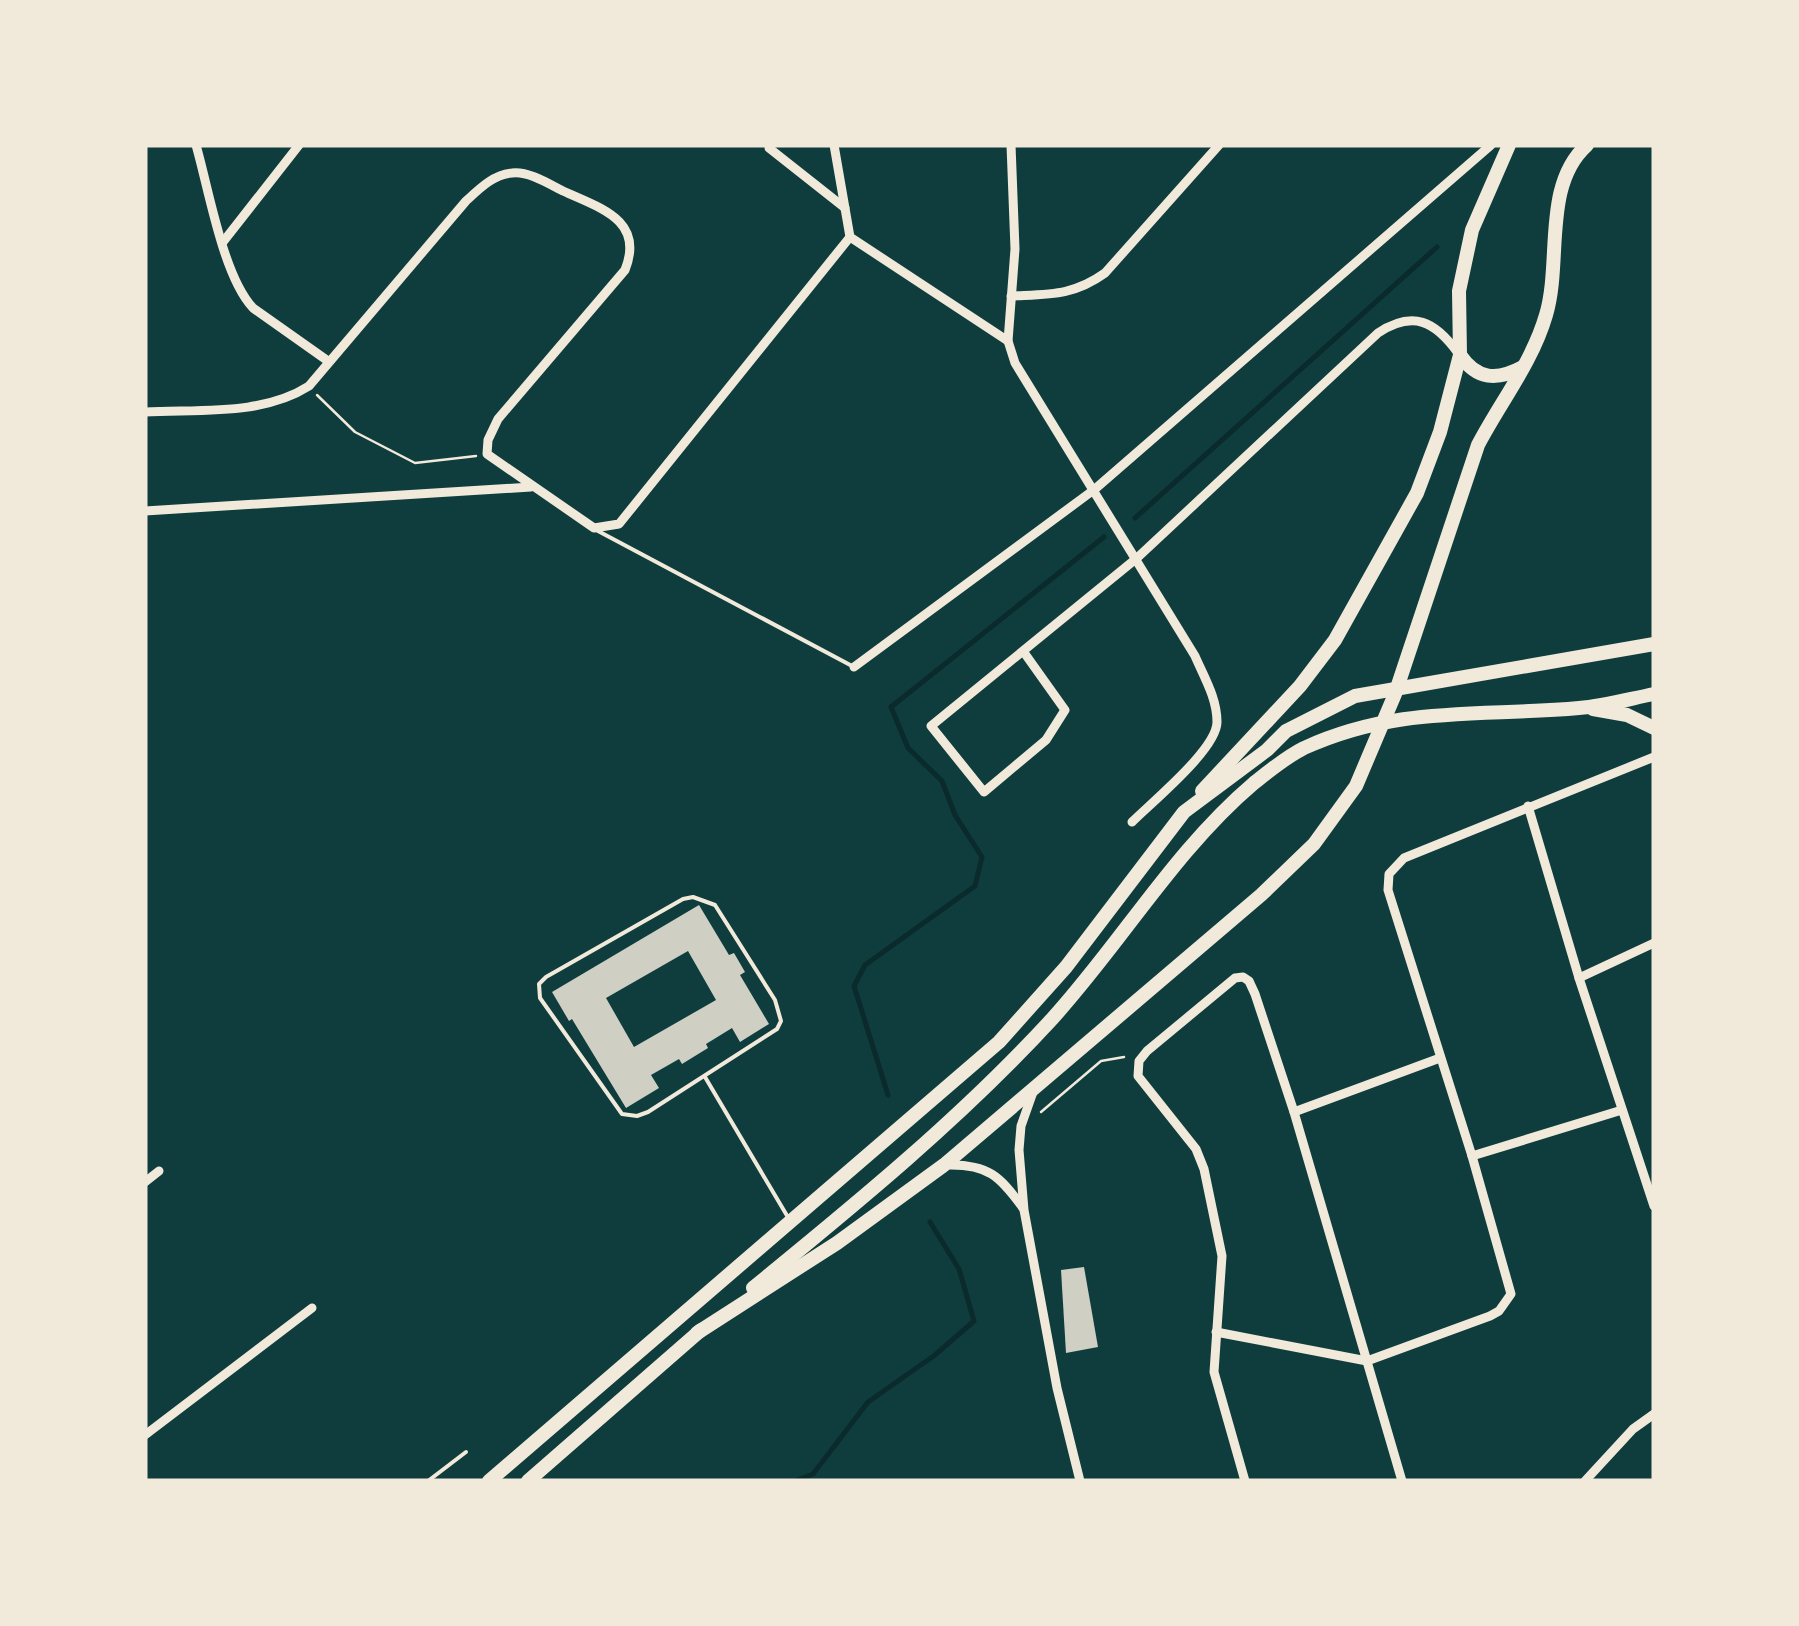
<svg xmlns="http://www.w3.org/2000/svg" width="1799" height="1626" font-family="Raleway,sans-serif">
<style>
.lines{fill:none;stroke-linecap:round;stroke-linejoin:round}
.stream{stroke:#0a2a2b;stroke-width:5}
.building{fill:#cfcfc3;fill-rule:evenodd}
.path{stroke:#f1e9da;stroke-width:2.5}
.service{stroke:#f1e9da;stroke-width:4}
.minor{stroke:#f1e9da;stroke-width:9}
.trunk{stroke:#f1e9da;stroke-width:14}
</style>
<rect width="100%" height="100%" fill="#0f3d3e"/>
<g class="lines">
<g class="stream">
<path d="M1135,518L1437,247"/>
<path d="M888,1095L854,986L865,965L975,886L982,857L955,815L942,781L908,748L891,707L1104,537"/>
<path d="M795,1481L813,1474L868,1402L935,1355L974,1321L959,1269L930,1222"/>
</g>
</g>
<g class="building">
<path d="M699,905L729,955L734,953L745,972L740,975L769,1024L740,1042L732,1028L706,1044L708,1048L682,1064L679,1059L651,1075L659,1088L626,1108L572,1019L569,1021L552,992ZM688,951L716,1000L634,1047L606,998Z"/>
<path d="M1084,1267L1098,1347L1066,1353L1061,1270Z"/>
</g>
<g class="lines">
<g class="path">
<path d="M317,395L355,432L415,463L476,456"/>
<path d="M1041,1112L1101,1061L1124,1057"/>
</g>
<g class="service">
<path d="M598,531L854,667"/>
<path d="M693,897L715,905L775,1000L781,1021L777,1029L648,1112L637,1116L622,1114L540,998L539,984L546,977L683,899Z"/>
<path d="M705,1077L789,1219"/>
<path d="M428,1481L466,1452"/>
</g>
<g class="minor">
<path d="M196,145C209,190 223,276 253,308L328,361"/>
<path d="M834,145L850,237L1008,341"/>
<path d="M1011,145L1015,249L1008,341L1015,363L1195,656C1204,677 1217,698 1217,722C1217,749 1152,802 1132,822"/>
<path d="M769,148L845,208"/>
<path d="M223,242L299,145"/>
<path d="M1011,296C1049,294 1073,296 1105,273L1219,145"/>
<path d="M145,412C199,409 262,416 309,386L466,201C479,189 494,174 512,173C529,171 549,184 563,191C600,208 645,220 625,270L498,419L488,440L487,454L594,528L619,524L850,237"/>
<path d="M145,511L531,487"/>
<path d="M1023,651L1065,710L1046,740L984,792L931,726L1137,558L1378,333C1413,310 1435,321 1458,353"/>
<path d="M854,667L1095,489L1491,145"/>
<path d="M1528,806L1579,978L1654,1206"/>
<path d="M1579,978L1654,943"/>
<path d="M1033,1092L1021,1126L1019,1150L1024,1210L1057,1388L1080,1481"/>
<path d="M1294,1112L1440,1058"/>
<path d="M1472,1156L1622,1110"/>
<path d="M947,1165C988,1164 1000,1176 1023,1208"/>
<path d="M145,1182L159,1171"/>
<path d="M1216,1332L1367,1361"/>
<path d="M1367,1361L1490,1316L1499,1311L1511,1294L1472,1156L1388,890L1389,874L1404,858L1654,757"/>
<path d="M145,1435L312,1308"/>
<path d="M1245,1481L1214,1372L1222,1256L1204,1169L1196,1149L1138,1076L1139,1061L1147,1051L1235,978L1243,977L1249,981L1255,994L1294,1112L1402,1481"/>
<path d="M1585,1481L1633,1429L1654,1414"/>
</g>
<g class="trunk">
<path d="M1460,355C1477,380 1497,381 1523,367"/>
<path d="M1593,709L1627,715L1654,728"/>
<path d="M1202,791L1300,686L1335,640L1417,493L1440,432L1460,355L1459,291L1472,230L1509,145"/>
<path d="M753,1288C856,1204 961,1118 1052,1019C1122,942 1174,851 1254,783C1269,771 1286,757 1304,748C1398,705 1480,717 1579,708C1604,706 1629,699 1654,694"/>
<path d="M697,1333L837,1243L944,1165L1261,895L1314,844L1356,786L1395,694L1478,445C1501,401 1532,363 1546,315C1562,262 1542,185 1587,145"/>
<path d="M489,1481L999,1042L1066,967L1184,812L1267,750L1286,731L1355,696L1654,644"/>
<path d="M528,1481L701,1330"/>
</g>
</g>
<rect width="1799" height="1626" fill="none" stroke="#f1e9da" stroke-width="295"/>
</svg>
